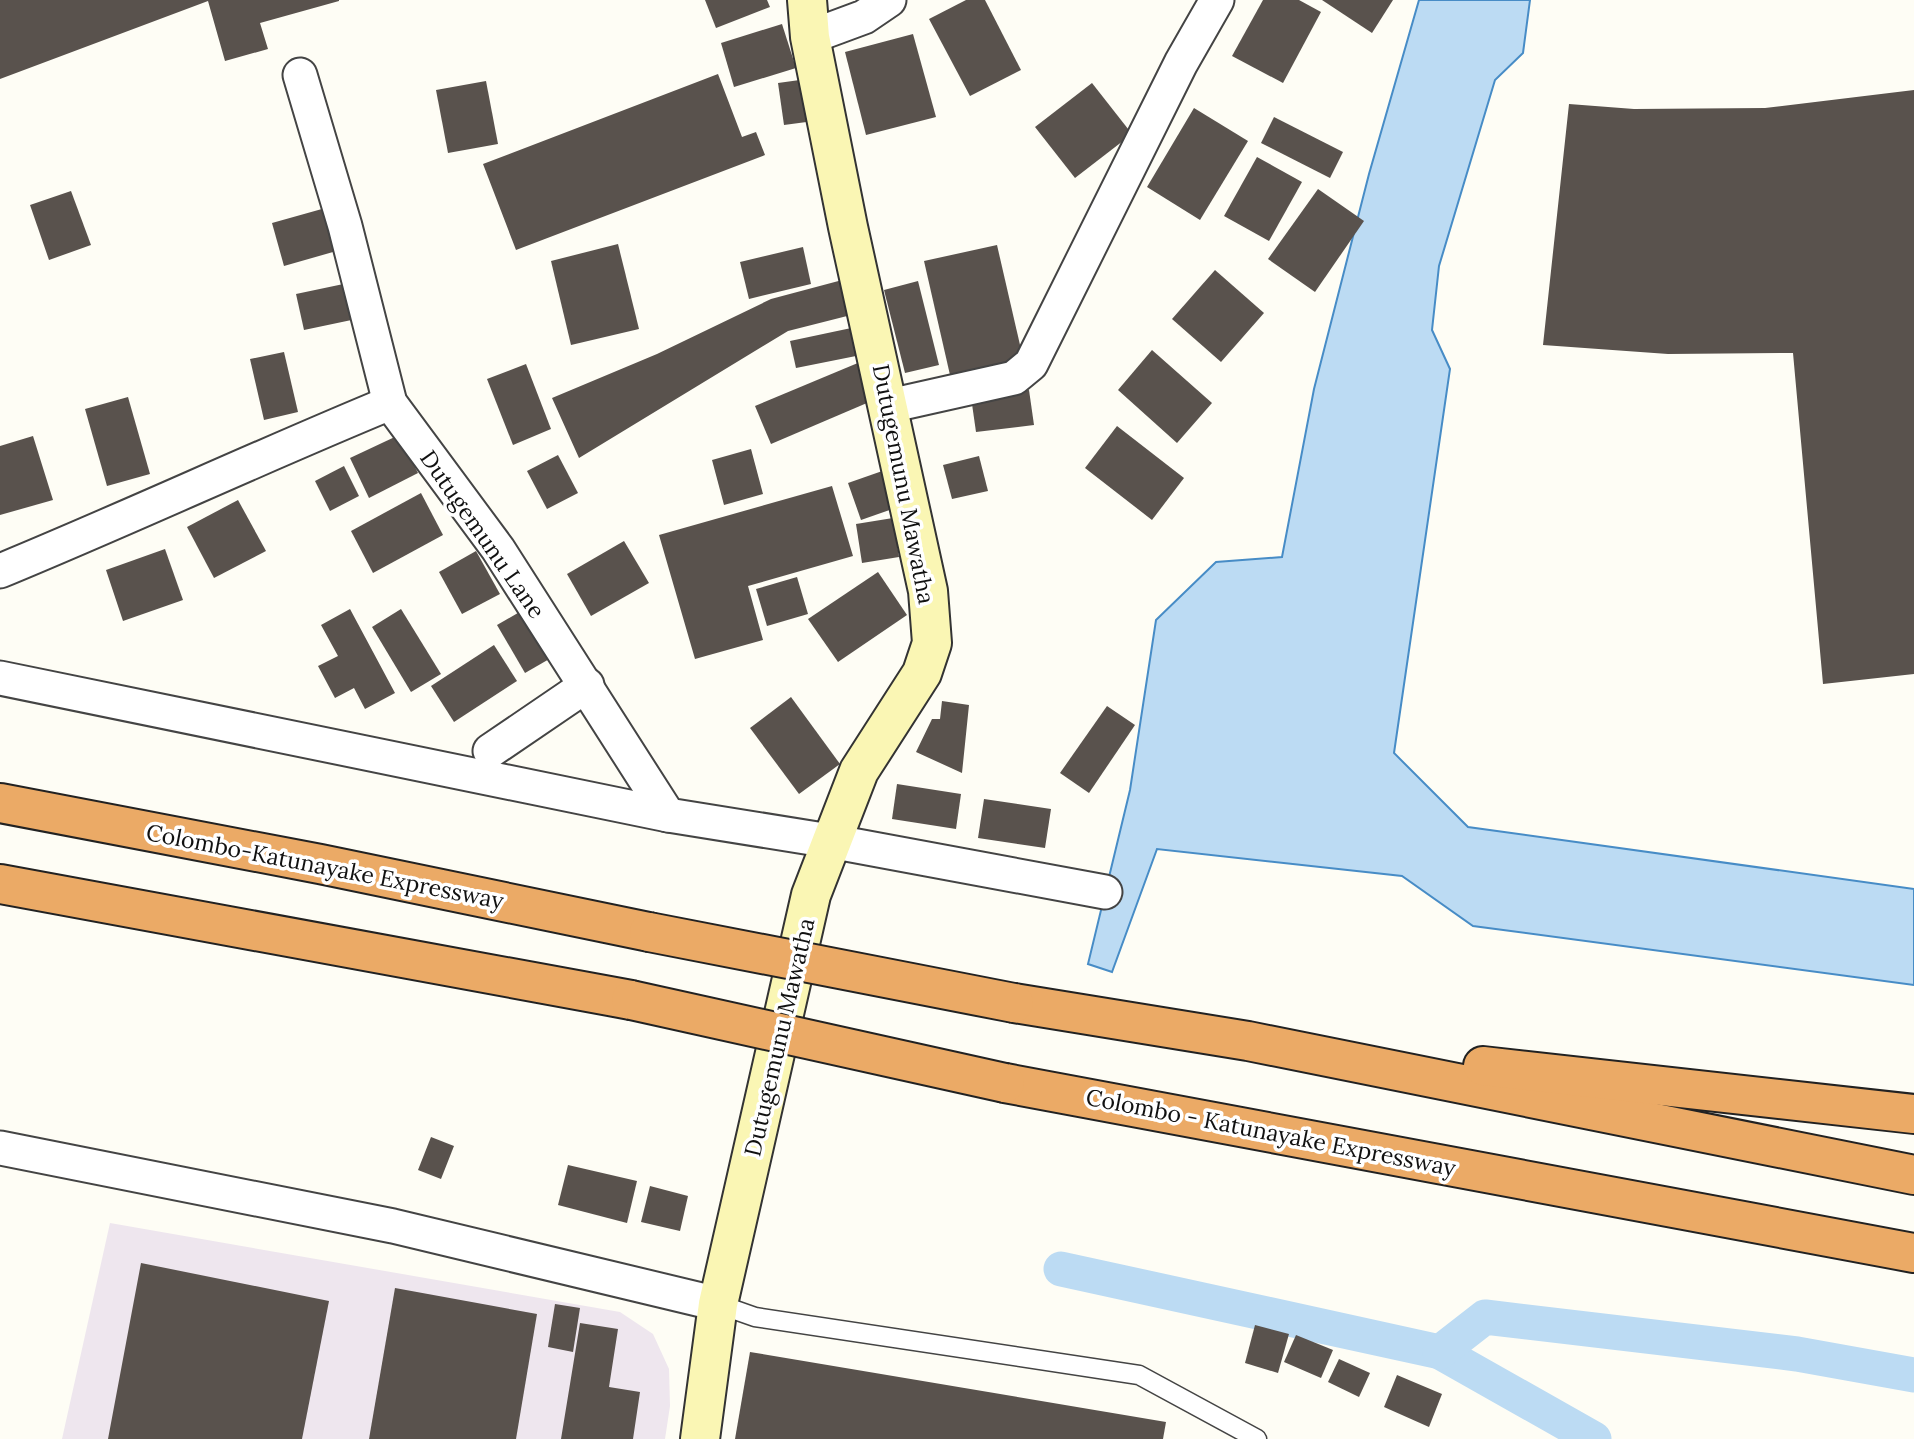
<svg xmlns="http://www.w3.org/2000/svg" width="1914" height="1439" font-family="Lora,serif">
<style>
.industrial{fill:#eee6ee}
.water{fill:#bcdbf3;stroke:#478cc6;stroke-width:2}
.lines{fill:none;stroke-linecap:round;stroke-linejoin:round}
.canal{stroke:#bcdbf3;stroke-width:35}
.building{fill:#59524d}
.lane-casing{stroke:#444;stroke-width:21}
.street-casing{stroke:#444;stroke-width:37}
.secondary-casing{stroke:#333;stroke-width:42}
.highway-casing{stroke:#222;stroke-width:42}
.lane{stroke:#fff;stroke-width:18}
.street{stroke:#fff;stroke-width:33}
.secondary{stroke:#faf6b4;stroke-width:38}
.highway{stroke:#ebaa66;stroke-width:38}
.highway-bridge-casing{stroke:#222;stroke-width:42;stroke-linecap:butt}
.highway-bridge{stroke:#ebaa66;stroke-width:38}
.labels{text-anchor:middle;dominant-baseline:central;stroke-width:7;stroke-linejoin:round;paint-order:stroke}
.street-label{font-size:23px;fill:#111;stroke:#fff}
</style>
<rect width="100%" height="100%" fill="#fefdf5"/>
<path class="industrial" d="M110,1223L620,1312L653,1334L669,1369L670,1406L665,1439H62Z"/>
<path class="water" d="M1419,0H1530L1523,53L1495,80L1439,266L1432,330L1450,369L1394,753L1468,827L1914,889V985L1473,926L1402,876L1157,849L1112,972L1088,964L1130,790L1156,620L1216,562L1282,557L1314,389L1369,174Z"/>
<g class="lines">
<g class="canal">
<path d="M1061,1269L1440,1352L1594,1439"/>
<path d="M1440,1352L1485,1317L1797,1354L1914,1375"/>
</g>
</g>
<g class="building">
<path d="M0,0H339V1L260,23L268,49L225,61L208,1L0,79Z"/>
<path d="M705,0H767L770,7L716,28Z"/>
<path d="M966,0H985L1021,70L970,96L929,19Z"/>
<path d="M1263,0H1299L1321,12L1283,83L1232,56Z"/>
<path d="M1322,0H1393L1372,33Z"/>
<path d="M782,24L796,68L734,87L721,43Z"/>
<path d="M913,34L936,117L866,135L845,52Z"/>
<path d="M718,74L742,137L756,132L765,155L516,250L483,164Z"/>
<path d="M807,79L814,121L784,125L778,83Z"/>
<path d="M486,81L498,144L448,153L436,90Z"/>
<path d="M1092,83L1132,134L1075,178L1035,127Z"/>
<path d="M1914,90V674L1823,684L1793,353L1668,354L1543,345L1569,104L1634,109L1765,108Z"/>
<path d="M1194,108L1248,141L1200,220L1147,187Z"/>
<path d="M1274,117L1343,152L1330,178L1261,143Z"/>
<path d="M1257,157L1302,182L1269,241L1224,216Z"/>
<path d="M1318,189L1364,221L1315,292L1268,259Z"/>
<path d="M71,191L91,245L49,260L30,205Z"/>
<path d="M329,207L340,250L284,266L272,223Z"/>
<path d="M618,244L639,329L571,345L551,261Z"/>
<path d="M997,245L1023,358L950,375L924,261Z"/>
<path d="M803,247L811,284L749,299L740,262Z"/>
<path d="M1215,270L1264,313L1221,362L1172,319Z"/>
<path d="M846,279L855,314L788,331L579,458L552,398L657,354L771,299Z"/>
<path d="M918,281L939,365L905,373L884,290Z"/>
<path d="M353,282L361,318L304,330L296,294Z"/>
<path d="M856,327L861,355L796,368L790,341Z"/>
<path d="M1152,350L1212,403L1177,443L1118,390Z"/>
<path d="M284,352L298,412L264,420L250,359Z"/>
<path d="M865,360L881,397L771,444L755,406Z"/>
<path d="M526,364L551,429L513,445L487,379Z"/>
<path d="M1029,390L1034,425L976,432L971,397Z"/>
<path d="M128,397L150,474L107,486L85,409Z"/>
<path d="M1117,426L1184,478L1152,520L1085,468Z"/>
<path d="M399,435L418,473L369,498L350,458Z"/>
<path d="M33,436L53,500L0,515V446Z"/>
<path d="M751,449L763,494L724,505L712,460Z"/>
<path d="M558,455L578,493L547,509L527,471Z"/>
<path d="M979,456L988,491L952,499L943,465Z"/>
<path d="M344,466L359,496L330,511L315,481Z"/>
<path d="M888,469L901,506L861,520L848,483Z"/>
<path d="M832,486L853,556L748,586L763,640L695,659L659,535Z"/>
<path d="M421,493L443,535L373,573L351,531Z"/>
<path d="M238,500L266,551L214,578L187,527Z"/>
<path d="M893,518L899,557L862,563L856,524Z"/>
<path d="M624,541L649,583L591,616L567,574Z"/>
<path d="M165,549L183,600L123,621L106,570Z"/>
<path d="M476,551L500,594L462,614L439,572Z"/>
<path d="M878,572L907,615L838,662L808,619Z"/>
<path d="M797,577L808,614L767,626L756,589Z"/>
<path d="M350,609L395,693L365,709L354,688L335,698L318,666L338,656L321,625Z"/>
<path d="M401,609L441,674L411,692L372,627Z"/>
<path d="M523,610L551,658L525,673L497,625Z"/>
<path d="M494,645L517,681L454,722L431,686Z"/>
<path d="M791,697L840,764L799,794L750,728Z"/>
<path d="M942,701L969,705L962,773L916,752L932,719H940Z"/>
<path d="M1107,706L1135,725L1089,793L1060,773Z"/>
<path d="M897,784L961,794L956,829L892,819Z"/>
<path d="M984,799L1051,809L1045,848L978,838Z"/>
<path d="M431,1137L454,1146L441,1179L418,1170Z"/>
<path d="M568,1165L637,1181L627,1223L558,1205Z"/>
<path d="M650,1186L688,1196L680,1231L641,1222Z"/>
<path d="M141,1263L329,1301L302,1439H108Z"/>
<path d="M395,1288L537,1314L516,1439H369Z"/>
<path d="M555,1304L580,1308L573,1352L548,1347Z"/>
<path d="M580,1323L618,1329L609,1387L640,1392L633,1439H561Z"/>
<path d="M1255,1325L1289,1334L1278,1373L1245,1363Z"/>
<path d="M1296,1335L1333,1350L1321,1378L1284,1362Z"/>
<path d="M750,1352L1166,1422L1163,1439H735Z"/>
<path d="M1339,1359L1370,1373L1359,1397L1328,1382Z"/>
<path d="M1397,1375L1442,1394L1429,1427L1384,1407Z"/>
</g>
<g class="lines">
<defs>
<path id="lane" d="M718,1304L755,1317L1139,1375L1257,1439"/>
<g id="street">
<path d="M810,37L864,17L889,0"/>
<path d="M300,75L345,226L390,403L498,549L668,815L830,841L1105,892"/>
<path d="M889,406L1014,378L1031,364L1181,63L1217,0"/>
<path d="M0,571C131,517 259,457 390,403"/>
<path d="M0,678L668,815"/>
<path d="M490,751L587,685"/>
<path d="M0,1148L393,1226L718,1304"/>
</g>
<path id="secondary" d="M700,1439L718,1304L811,895L859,771L922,673L932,643L928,591L848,227L810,37L807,0"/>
<g id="highway">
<path d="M0,803L320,864L649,932"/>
<path d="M0,884L631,1000"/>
<path d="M1014,1003L1248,1041L1914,1175"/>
<path d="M1483,1066L1914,1114"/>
<path d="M1005,1083L1914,1253"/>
</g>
</defs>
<use href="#lane" class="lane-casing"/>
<use href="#street" class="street-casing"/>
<use href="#secondary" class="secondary-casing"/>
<use href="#highway" class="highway-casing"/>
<use href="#lane" class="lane"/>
<use href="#street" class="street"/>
<use href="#secondary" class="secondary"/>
<use href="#highway" class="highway"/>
<defs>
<g id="highway-bridge">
<path d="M649,932L1014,1003"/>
<path d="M631,1000L1005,1083"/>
</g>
</defs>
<use href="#highway-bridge" class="highway-bridge-casing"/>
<use href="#highway-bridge" class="highway-bridge"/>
</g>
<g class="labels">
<g class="street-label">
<text transform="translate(904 484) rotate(79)">Dutugemunu Mawatha</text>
<text transform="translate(483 534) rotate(55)">Dutugemunu Lane</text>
<text transform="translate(325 866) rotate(11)">Colombo-Katunayake Expressway</text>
<text transform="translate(779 1037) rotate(-77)">Dutugemunu Mawatha</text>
<text transform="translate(1271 1132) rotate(11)">Colombo - Katunayake Expressway</text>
</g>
</g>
</svg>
